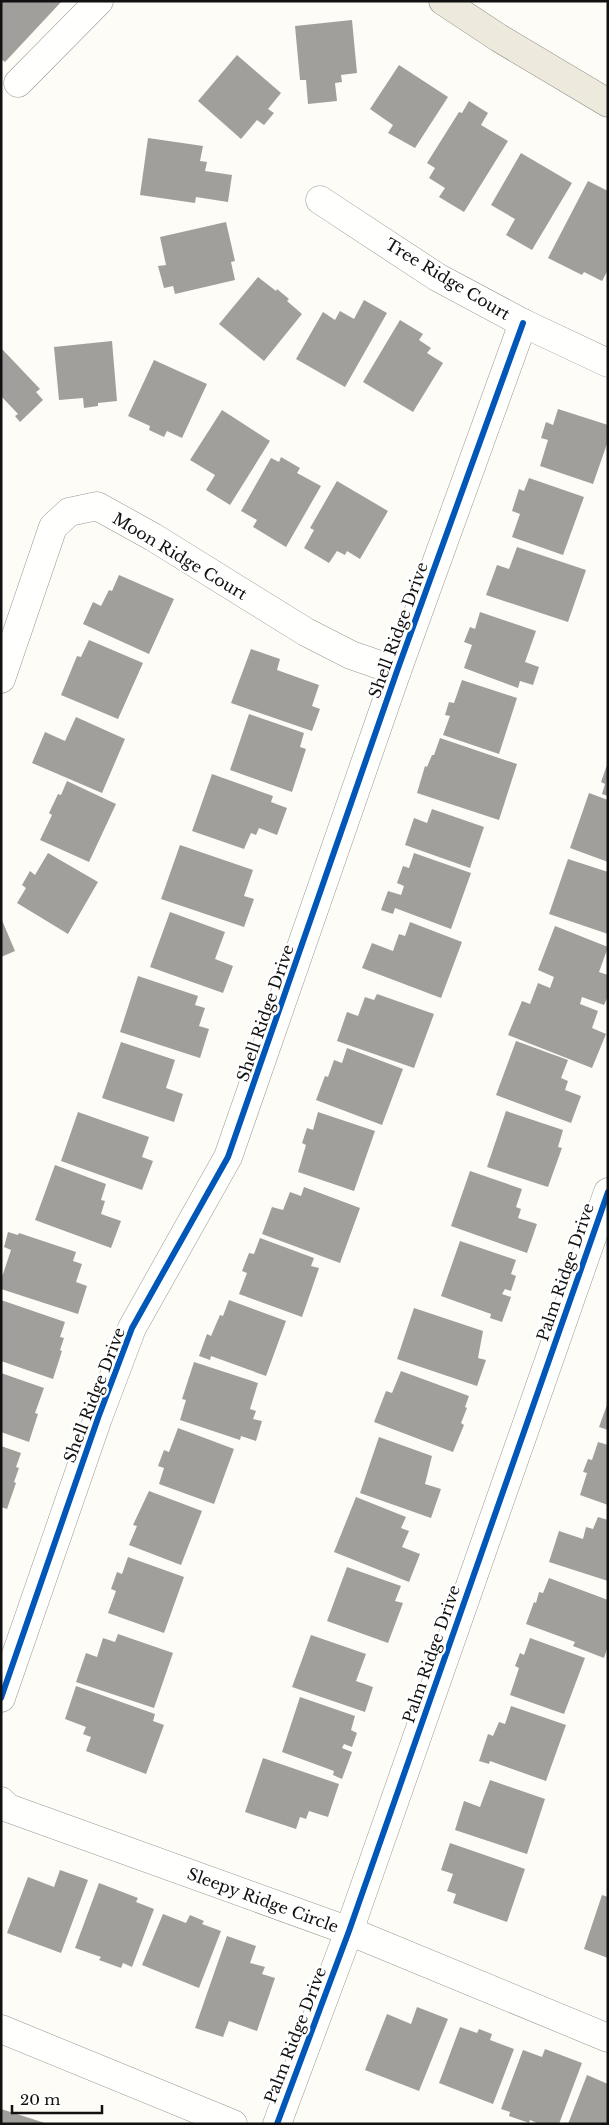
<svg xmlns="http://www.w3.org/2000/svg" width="609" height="2125" font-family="'Libre Baskerville',serif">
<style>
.building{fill:#a19f9c}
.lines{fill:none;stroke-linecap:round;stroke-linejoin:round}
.minor-casing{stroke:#979795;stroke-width:29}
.major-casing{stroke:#858482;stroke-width:29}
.minor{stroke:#fffffe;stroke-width:28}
.major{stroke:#ede9dc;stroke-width:28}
.cycleway-casing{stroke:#fff;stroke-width:9}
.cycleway{stroke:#0057b8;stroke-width:6}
.labels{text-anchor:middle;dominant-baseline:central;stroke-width:5;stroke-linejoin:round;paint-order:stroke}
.street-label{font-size:16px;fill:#111;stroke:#fff}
</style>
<rect width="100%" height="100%" fill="#fdfcf7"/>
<g class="building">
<path d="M1,1H62L5,62L1,59Z"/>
<path d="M352,20L357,73L341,75L342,82L335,83L337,101L308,104L306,80H300L295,26Z"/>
<path d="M237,55L281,93L268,109L274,113L264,125L257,120L241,139L198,101Z"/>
<path d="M399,65L448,97L415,148L388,133L393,125L370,109Z"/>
<path d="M469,101L488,113L481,125L508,141L464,212L439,197L445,188L429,178L435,168L427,163L459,112L462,113Z"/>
<path d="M148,138L203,146L200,161L207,162L205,171L232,175L228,202L196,197L195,203L140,195Z"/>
<path d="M521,153L572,183L532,250L506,235L515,219L491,205Z"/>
<path d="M588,181L608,191V270L602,281L584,272L582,275L548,258Z"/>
<path d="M226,222L235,261L231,262L235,280L175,294L173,286L164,288L158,266L166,265L160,237Z"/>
<path d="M258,277L276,291L277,289L289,299L287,301L302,314L264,361L219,324Z"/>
<path d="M364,300L387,313L345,387L296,359L323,312L335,320L340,311L354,319Z"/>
<path d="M400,320L423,334L419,340L431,348L427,353L443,363L413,412L363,382Z"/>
<path d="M112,341L117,401L98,403V406L84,408L83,398L59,400L54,347Z"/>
<path d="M1,348L40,389L36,392L43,400L20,422L15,416L18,414L1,396Z"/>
<path d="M154,360L207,384L182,438L167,431L164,437L149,430L150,426L128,416Z"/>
<path d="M558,409L608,425V441L593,484L540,466L548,440L541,438L546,422L553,425Z"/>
<path d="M222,410L270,441L230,505L206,490L215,475L190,460Z"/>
<path d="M281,457L300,468L297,473L321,486L286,547L253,527L257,520L241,511L271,458L279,462Z"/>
<path d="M529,478L584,497L563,555L512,537L520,514L512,511L519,489L524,491Z"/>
<path d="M337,481L388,511L360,559L347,551L345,555L337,551L329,563L304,548L314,530L310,528Z"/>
<path d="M517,547L586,570L568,622L486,595L497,565L509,569Z"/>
<path d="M119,575L174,599L149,654L83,624L93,602L101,606L109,590L112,591Z"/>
<path d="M480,612L536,631L525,662L539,667L533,685L520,681L518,688L464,668L472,645L464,642L470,627L475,629Z"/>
<path d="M89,640L143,663L118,719L61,695L77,656L81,657Z"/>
<path d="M251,649L280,659L277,670L319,685L312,706L320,709L312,731L231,703Z"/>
<path d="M462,680L517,698L499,754L443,735L450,716L445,715L449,702L454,703Z"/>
<path d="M249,714L304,733L300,747L306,749L292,792L230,770Z"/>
<path d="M76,717L125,739L102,793L32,763L45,732L65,741Z"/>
<path d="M440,738L517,764L499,820L417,793L425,766L427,767L432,755H434Z"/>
<path d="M607,765H608V796L602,794L605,784L601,782Z"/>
<path d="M212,774L273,796L271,802L287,808L277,835L259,828L256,835L251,833L244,849L192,831Z"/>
<path d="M67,781L116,804L89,862L40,840L52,815L49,813L58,794L61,795Z"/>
<path d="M589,793L608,800V862L570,848Z"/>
<path d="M432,809L484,827L470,868L405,845L414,818L427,823Z"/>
<path d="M180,845L253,870L244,896L254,899L244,927L161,899Z"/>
<path d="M48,853L98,882L68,934L17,903L26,888L22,885L30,871L35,875Z"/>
<path d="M414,853L471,873L451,929L395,908L393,914L381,910L388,891L401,895L404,886L397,883L403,866L409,868Z"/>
<path d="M568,859L608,872V934L549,914Z"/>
<path d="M170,912L225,932L215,959L233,966L223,993L150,967Z"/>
<path d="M1,918L15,951L1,957Z"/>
<path d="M410,922L462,942L441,998L362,968L372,943L393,951L399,934L405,936Z"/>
<path d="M555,926L608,947L599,972L608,975V996L604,1005L582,997L580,1004L598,1011L592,1028L606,1034L592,1068L508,1035L522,1001L530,1004L538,983L550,988L554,977L538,970Z"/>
<path d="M138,976L198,996L195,1005L205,1008L199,1026L209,1029L200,1058L120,1032Z"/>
<path d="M377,994L434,1014L414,1068L337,1041L347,1012L358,1016L365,997L374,1000Z"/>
<path d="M516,1041L568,1060L561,1078L568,1081L565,1090L581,1096L571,1123L496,1095Z"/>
<path d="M121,1042L175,1060L166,1088L183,1094L174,1122L102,1098Z"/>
<path d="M347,1048L403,1069L382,1125L316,1100L325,1076L328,1077L334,1060L342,1063Z"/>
<path d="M506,1111L563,1130L558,1147L562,1148L548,1187L487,1167Z"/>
<path d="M78,1112L149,1137L142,1157L153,1161L142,1190L61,1161Z"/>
<path d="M318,1112L375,1131L354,1191L298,1172L306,1145L302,1143L307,1128L313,1130Z"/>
<path d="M55,1165L106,1184L101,1200L105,1201L101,1214L121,1221L111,1248L35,1220Z"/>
<path d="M470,1171L522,1189L516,1207L521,1209L518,1218L537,1224L527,1253L451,1226Z"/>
<path d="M304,1187L360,1208L340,1263L262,1234L272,1207L283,1210L290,1192L301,1196Z"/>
<path d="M8,1232L18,1235L19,1233L76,1252L73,1261L82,1264L76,1282L87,1286L78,1314L1,1289V1280L11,1250L4,1247Z"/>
<path d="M260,1238L314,1258L311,1266L319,1268L302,1317L239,1294L247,1273L242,1271L249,1253L254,1254Z"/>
<path d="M460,1241L516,1260L511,1274L516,1276L511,1291L505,1289L502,1294L511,1297L502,1322L490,1318L491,1314L441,1296Z"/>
<path d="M1,1300L65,1322L60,1337L64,1338L60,1350L62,1351L53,1379L1,1361Z"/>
<path d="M229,1300L286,1321L266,1376L211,1356L210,1360L199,1356L207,1334L211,1336L220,1315L223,1316Z"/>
<path d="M414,1308L483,1331L478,1358L486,1360L477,1386L397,1359Z"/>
<path d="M194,1362L258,1383L250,1409L256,1411L253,1419L262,1421L256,1441L241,1436L240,1440L180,1420L186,1400L182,1399Z"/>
<path d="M401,1371L469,1396L465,1407L467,1408L461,1423L464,1425L453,1452L374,1422L386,1391L392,1393Z"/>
<path d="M1,1373L44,1388L35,1413L38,1414L29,1442L1,1432Z"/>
<path d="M608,1402V1430L599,1427Z"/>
<path d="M178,1428L234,1449L214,1504L159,1484L164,1468L158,1466L164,1450L169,1452Z"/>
<path d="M379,1437L432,1456L425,1484L441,1489L431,1518L360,1493Z"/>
<path d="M598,1442L608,1445V1505L580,1495L587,1473L583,1472L588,1459L592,1460Z"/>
<path d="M1,1446L21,1453L16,1467L19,1468L14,1482L16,1483L7,1509L1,1507Z"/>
<path d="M149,1491L202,1511L181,1565L129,1545L137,1526L133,1525Z"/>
<path d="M356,1497L406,1517L401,1528L409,1531L402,1547L420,1554L409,1582L334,1552Z"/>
<path d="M598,1517L608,1520V1581L549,1562L559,1531L583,1539L586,1527L593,1529Z"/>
<path d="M128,1557L184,1577L164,1633L108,1613L116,1591L111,1589L117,1572L122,1574Z"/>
<path d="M347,1567L401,1586L395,1601L403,1603L388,1643L327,1621Z"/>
<path d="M549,1578L608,1600V1646L604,1658L573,1646L575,1642L526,1624L534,1602L536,1603L539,1592L543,1593Z"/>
<path d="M118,1634L173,1653L154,1708L76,1682L86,1653L97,1657L103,1638L115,1642Z"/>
<path d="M311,1635L366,1654L356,1681L373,1687L365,1712L292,1687Z"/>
<path d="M530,1638L585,1658L564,1714L510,1695L519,1668L515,1666L520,1653L524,1655Z"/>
<path d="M76,1686L155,1714L153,1721L164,1725L146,1774L86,1751L91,1737L83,1734L86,1727L65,1719Z"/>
<path d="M300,1697L355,1716L351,1730L357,1733L352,1747L344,1744L342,1748L352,1752L342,1779L333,1775L334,1771L282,1752Z"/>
<path d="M511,1706L566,1725L546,1781L490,1761L489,1764L479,1761L488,1734L493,1736L499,1722L505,1724Z"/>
<path d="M263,1758L339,1784L328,1817L309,1811L306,1819L300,1817L296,1829L245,1812Z"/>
<path d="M490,1780L545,1799L527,1854L455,1830L464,1801L480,1807Z"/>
<path d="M450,1843L525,1869L507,1922L453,1903L456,1894L447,1891L453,1874L441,1870Z"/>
<path d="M60,1870L88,1880L61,1953L7,1933L28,1877L54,1887Z"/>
<path d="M99,1883L138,1898L136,1902L154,1909L132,1967L123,1963L121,1968L99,1960L101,1957L75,1948Z"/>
<path d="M602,1895L608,1897V1958L584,1949Z"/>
<path d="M163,1914L186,1923L190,1915L204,1921L202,1924L221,1931L199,1988L142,1965Z"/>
<path d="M227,1936L256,1946L250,1963L265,1967L262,1974L275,1978L257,2031L229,2021L223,2037L195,2028Z"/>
<path d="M417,2007L448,2019L419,2091L365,2070L387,2014L411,2024Z"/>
<path d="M460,2027L477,2033L479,2029L492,2034L490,2040L514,2049L493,2104L439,2083Z"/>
<path d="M545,2049L582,2063L559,2124H539L530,2120L529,2123L509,2116L510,2112L501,2109L523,2050L542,2057Z"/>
<path d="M587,2075L608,2084V2124H568Z"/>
<path d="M1,2109L45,2123V2124H1Z"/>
</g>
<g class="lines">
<defs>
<g id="minor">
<path d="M18,83L99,1"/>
<path d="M320,200L437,277L523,323L608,363"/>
<path d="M1,679L53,527L69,512L97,506L153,537L306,632L351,655L397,671"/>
<path d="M1,1698L98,1418L132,1328L228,1157L397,671L523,323"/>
<path d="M1,1801L8,1808L349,1931L608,2038"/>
<path d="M1,2029L233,2124"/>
<path d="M277,2124L349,1931L608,1192"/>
</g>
<path id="major" d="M443,1L499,38L608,103"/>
</defs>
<use href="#minor" class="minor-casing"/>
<use href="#major" class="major-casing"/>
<use href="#minor" class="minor"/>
<use href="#major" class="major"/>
<defs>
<g id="cycleway">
<path d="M1,1698L98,1418L132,1328L228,1157L397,671L523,323"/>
<path d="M277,2124L349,1931L608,1192"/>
</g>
</defs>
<use href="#cycleway" class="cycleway-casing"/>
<use href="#cycleway" class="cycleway"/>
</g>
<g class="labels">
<g class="street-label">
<text transform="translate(448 279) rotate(31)">Tree Ridge Court</text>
<text transform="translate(180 556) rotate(31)">Moon Ridge Court</text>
<text transform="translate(398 630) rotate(-70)">Shell Ridge Drive</text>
<text transform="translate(265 1013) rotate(-71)">Shell Ridge Drive</text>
<text transform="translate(565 1272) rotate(-71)">Palm Ridge Drive</text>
<text transform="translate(94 1395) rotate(-69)">Shell Ridge Drive</text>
<text transform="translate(431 1654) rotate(-71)">Palm Ridge Drive</text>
<text transform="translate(263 1900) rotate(20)">Sleepy Ridge Circle</text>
<text transform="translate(295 2035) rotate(-69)">Palm Ridge Drive</text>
</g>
</g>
<rect width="609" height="2125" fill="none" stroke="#111111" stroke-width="5"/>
<path d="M12 2105v8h90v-8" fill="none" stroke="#111111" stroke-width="2.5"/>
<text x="20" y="2105" font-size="15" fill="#111111" stroke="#ffffff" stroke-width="4" paint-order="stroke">20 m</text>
</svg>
